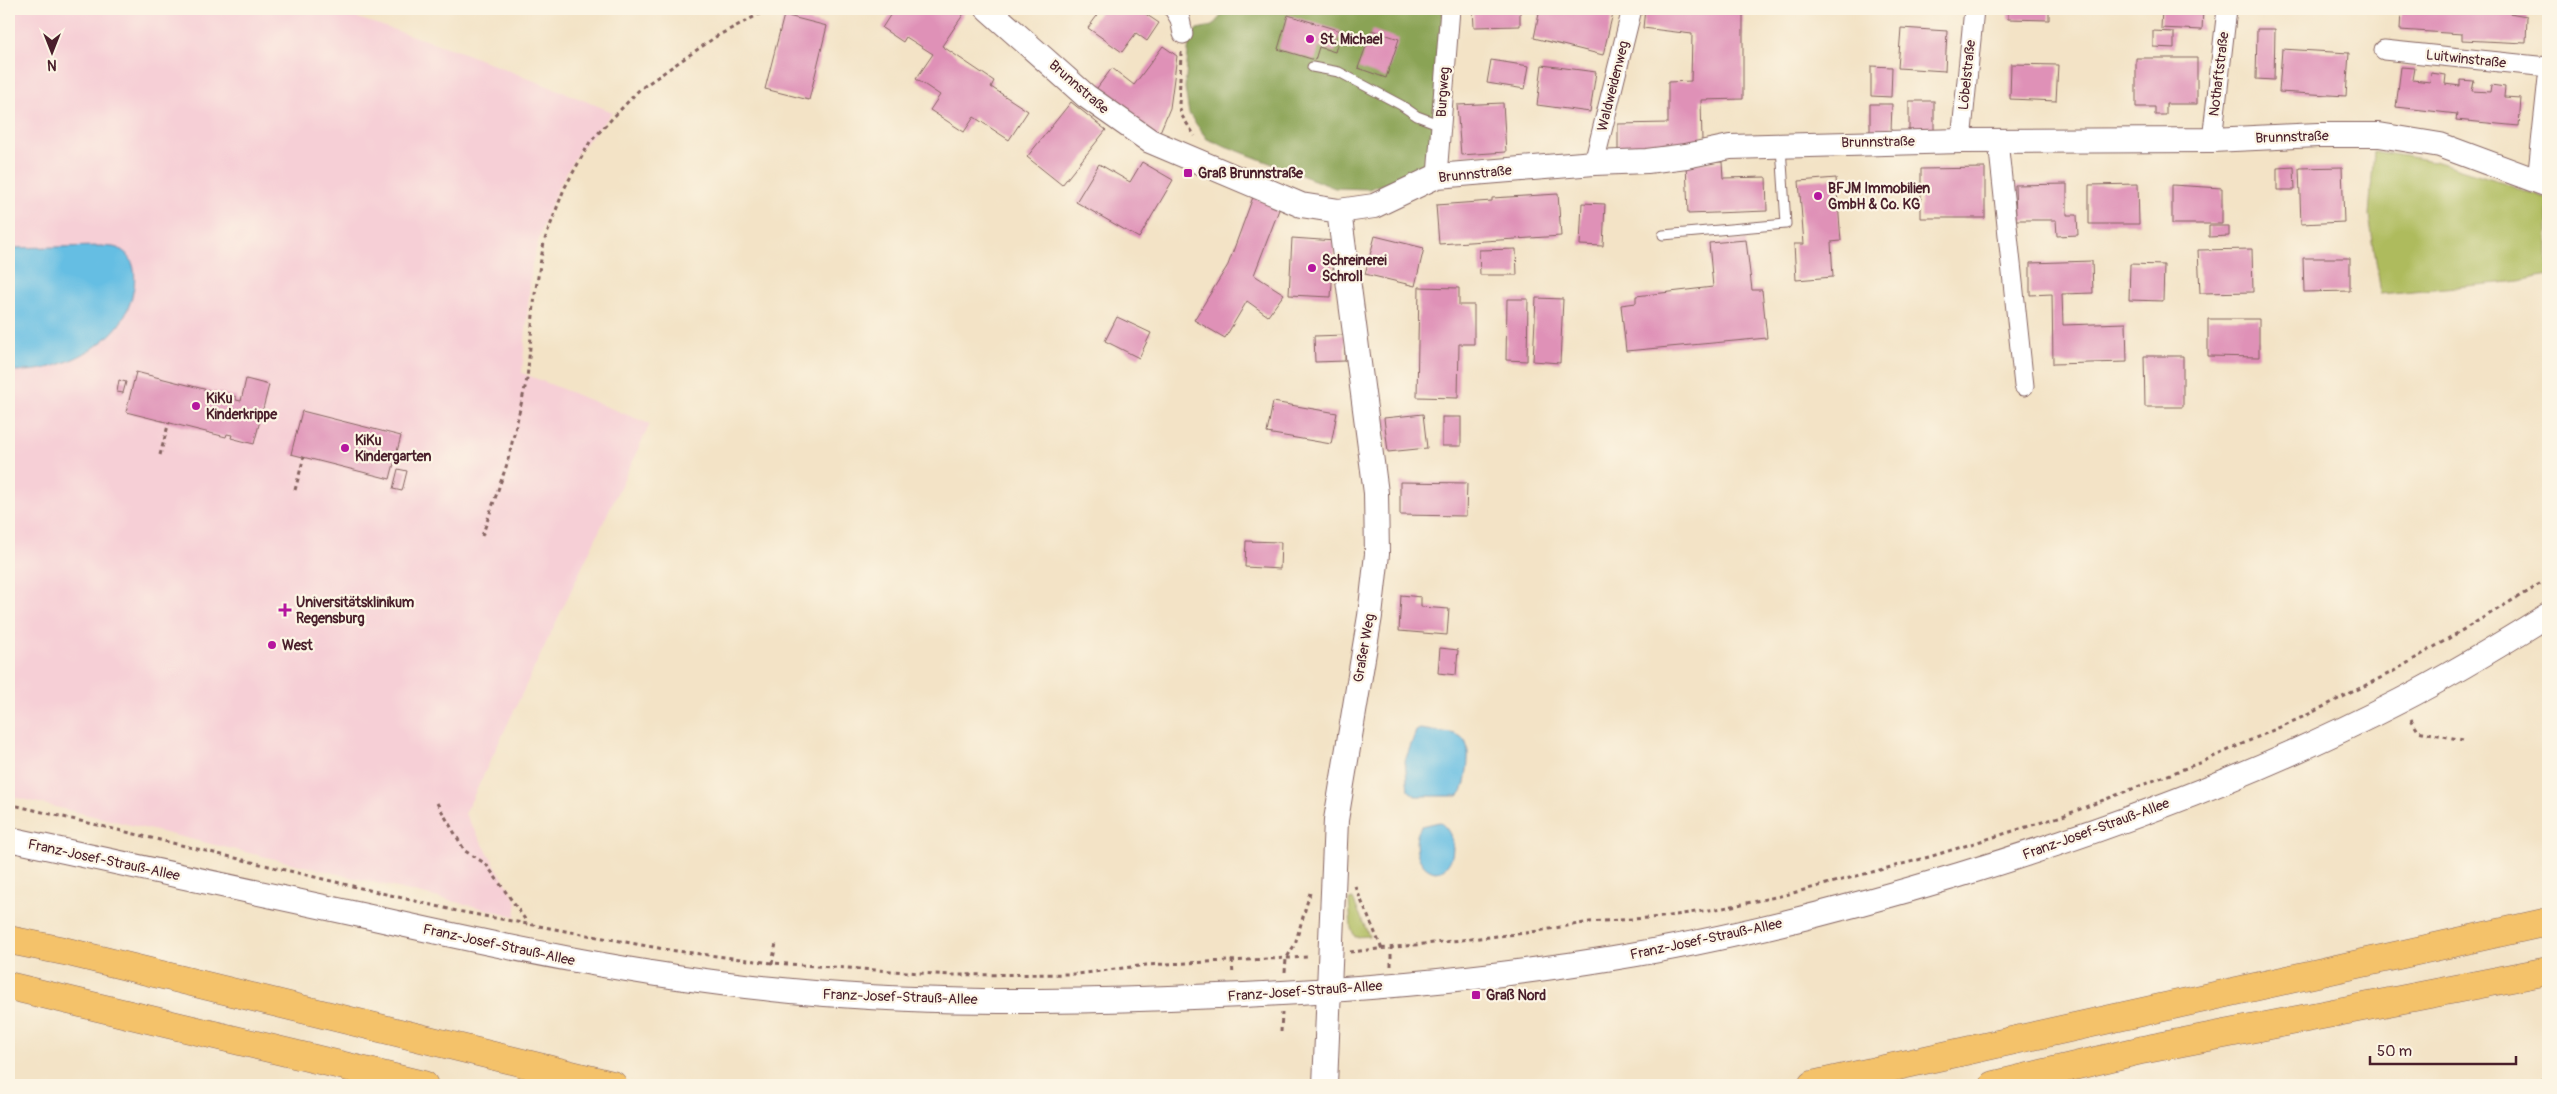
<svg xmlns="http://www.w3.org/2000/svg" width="2557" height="1094" font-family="Pangolin,sans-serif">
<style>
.built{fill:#f6cfd6}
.green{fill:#aebb5d;stroke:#7c6d44}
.forest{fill:#8aa354;stroke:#6a6140}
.water{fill:#65bee3;stroke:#586e87}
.building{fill:#df91b7}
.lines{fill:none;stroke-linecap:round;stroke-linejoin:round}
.service-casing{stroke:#856461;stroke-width:11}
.minor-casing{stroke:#856461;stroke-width:21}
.tertiary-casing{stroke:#856461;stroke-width:26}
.motorway-casing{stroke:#856461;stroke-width:29}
.path{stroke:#856461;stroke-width:3;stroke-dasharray:4 4;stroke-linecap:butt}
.service{stroke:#fff;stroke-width:9}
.minor{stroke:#fff;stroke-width:19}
.tertiary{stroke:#fff;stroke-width:24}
.motorway{stroke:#f4c26a;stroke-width:28}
.poi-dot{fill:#b5179e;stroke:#fcf5e5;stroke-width:2}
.labels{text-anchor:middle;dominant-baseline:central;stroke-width:4.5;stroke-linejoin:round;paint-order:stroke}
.poi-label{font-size:14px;font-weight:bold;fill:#4a1f2b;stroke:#fcf5e5;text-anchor:start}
.street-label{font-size:14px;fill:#4a1f2b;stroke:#fcf5e5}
</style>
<rect width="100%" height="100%" fill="#fcf5e5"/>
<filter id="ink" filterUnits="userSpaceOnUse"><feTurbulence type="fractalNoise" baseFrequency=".02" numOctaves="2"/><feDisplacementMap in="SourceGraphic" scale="10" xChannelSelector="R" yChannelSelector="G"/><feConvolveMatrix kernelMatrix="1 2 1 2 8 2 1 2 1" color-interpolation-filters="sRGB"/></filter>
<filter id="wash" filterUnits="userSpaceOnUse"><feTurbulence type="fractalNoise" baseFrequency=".0096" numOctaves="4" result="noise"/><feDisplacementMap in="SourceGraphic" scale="20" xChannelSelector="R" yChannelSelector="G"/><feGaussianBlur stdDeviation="1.12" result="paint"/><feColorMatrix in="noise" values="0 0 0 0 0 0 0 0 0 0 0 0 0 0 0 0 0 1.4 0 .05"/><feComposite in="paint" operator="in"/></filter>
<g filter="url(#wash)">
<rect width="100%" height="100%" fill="#f3e3c6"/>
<path class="built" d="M9,9H330L459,51L613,112L578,152L558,188L543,225L532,264L522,373L650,424L465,814L517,902L515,916L9,796Z"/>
<g class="green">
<path d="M2374,151L2434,161L2503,182L2548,200V275L2520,281L2381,294L2369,215Z"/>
<path d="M1353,899L1369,936L1355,937L1351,928L1349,900Z"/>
</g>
<path class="forest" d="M1227,9H1432L1443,12L1430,168L1369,189L1335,188L1207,139L1189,114L1185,88L1189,40L1197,29L1212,26Z"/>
<g class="water">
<path d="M102,246C106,247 112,246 117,248C147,259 133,307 118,326C95,355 45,376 9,370V248Z"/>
<path d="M1420,729C1455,735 1473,727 1467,770C1465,779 1466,789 1458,796H1415L1408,790L1405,761L1416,731Z"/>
<path d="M1439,822C1458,833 1458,867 1436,872C1417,870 1410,839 1422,826Z"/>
</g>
<g id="blocks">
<g class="building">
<path d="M894,9H967L942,46L994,81L991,87L1028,111L1009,140L974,117L964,132L930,110L940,95L916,79L933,54L906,37L903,42L882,28Z"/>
<path d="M1102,9H1138L1159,23L1147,41L1136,33L1122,52L1088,28Z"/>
<path d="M1473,9H1520V26L1474,27Z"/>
<path d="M1540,9H1597L1613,13L1603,55L1534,38Z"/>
<path d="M1645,9H1743V99L1701,100L1702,141L1668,151L1618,153V124L1668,123V82L1691,81L1692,34L1643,28Z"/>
<path d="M2008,9H2049V20L2008,19Z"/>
<path d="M2162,9H2203L2202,30L2161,28Z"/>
<path d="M2401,9H2477V11L2494,12L2495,9H2509V13L2527,16L2526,43L2462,40V34L2400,30Z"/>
<path d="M784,15L827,26L809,100L765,89Z"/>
<path d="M1288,15L1341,31L1335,52L1319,47L1315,60L1278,49Z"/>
<path d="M1901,28L1947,31L1945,71L1898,68Z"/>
<path d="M2257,29H2275L2274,80L2256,79Z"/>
<path d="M1372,30L1399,39L1386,78L1358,68Z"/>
<path d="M2153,31L2174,32V48L2153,47Z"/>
<path d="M1163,46L1177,56L1170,108L1157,139L1094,92L1112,68L1134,85Z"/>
<path d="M2282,49L2349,53L2346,96L2279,92Z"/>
<path d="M2136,58H2197V104H2166V115H2155V107H2136Z"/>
<path d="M1491,60L1529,66L1525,89L1487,83Z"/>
<path d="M2011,64L2058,65L2056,101L2010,99Z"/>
<path d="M1542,65L1596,72L1590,112L1537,105Z"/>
<path d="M1871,66L1892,67L1891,97L1871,96Z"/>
<path d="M2401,67L2415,68L2413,80L2430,82L2431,73L2446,75L2445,84L2460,86V80L2474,81L2472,91L2490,92L2491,85L2505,87L2504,97L2521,98L2519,126L2456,120L2457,114L2396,107Z"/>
<rect x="1909" y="101" width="25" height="31"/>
<path d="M1071,102L1106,130L1062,185L1027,157Z"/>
<path d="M1503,103L1506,152L1461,155L1457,105Z"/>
<path d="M1870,104H1892L1891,132H1870Z"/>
<path d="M1142,162L1173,180L1139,238L1076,202L1099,164L1130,182Z"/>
<path d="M1722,162L1723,178L1766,177L1767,211L1688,214L1686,163Z"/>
<path d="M2294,167L2295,190H2277V168Z"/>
<path d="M2342,167L2344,222L2301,224L2299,168Z"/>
<path d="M1985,168V218H1921V169Z"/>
<path d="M1836,178L1841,241L1831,242L1833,277L1796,280L1794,244H1804L1799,181Z"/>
<path d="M2067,184V215H2077L2078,235L2057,236L2056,220H2016L2015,185Z"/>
<path d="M2138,184L2139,224H2089V185Z"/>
<path d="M2172,185L2222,188V224H2172Z"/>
<path d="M1558,194L1561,236L1439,244L1436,205L1492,201V198Z"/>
<path d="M1253,197L1280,207L1254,275L1284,294L1268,316L1247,301L1225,338L1194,320L1228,265Z"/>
<path d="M1582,203L1605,204L1603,246L1580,245Z"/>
<path d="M2209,226H2229V236L2209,237Z"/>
<path d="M1375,236L1424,248L1415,286L1365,274Z"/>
<path d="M1292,238L1335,241L1331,297L1289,295Z"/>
<path d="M1746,240L1752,290H1762L1767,338L1626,351L1621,305L1636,303V296L1713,287L1709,243Z"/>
<path d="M1516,249L1517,275H1480L1479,250Z"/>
<path d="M2252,249L2253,292L2200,293L2198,250Z"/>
<path d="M2303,258H2350V291L2304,292Z"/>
<path d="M2092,261L2093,293L2062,294L2063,325L2126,323L2127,362L2053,364L2052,294L2030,295V263Z"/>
<path d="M2130,264L2164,265L2163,301L2129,300Z"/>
<path d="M1419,287L1459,288V305H1474V344H1459L1458,398L1417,397Z"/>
<path d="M1536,298L1563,299L1560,363L1533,361Z"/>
<path d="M1507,299H1528L1527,361L1506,360Z"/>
<path d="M1117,317L1151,333L1139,358L1105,341Z"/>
<path d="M2208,319H2259V357L2208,356Z"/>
<path d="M1345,335V361L1315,362L1314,336Z"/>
<path d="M2144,356H2183V407H2145Z"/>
<path d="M136,372L236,397V400L241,401L246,379L269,385L254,444L231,438L232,435L227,434L226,437L126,412Z"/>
<path d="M119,380L126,382L123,393L117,392Z"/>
<path d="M1273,402L1337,413L1331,444L1267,433Z"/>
<path d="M302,411L401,436L390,479L291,454Z"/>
<path d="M1423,414L1427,448L1388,452L1384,418Z"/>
<rect x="1442" y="417" width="19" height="29"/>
<path d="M398,469L407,471L402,491L393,489Z"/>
<path d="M1400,482L1467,483L1466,516L1400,515Z"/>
<path d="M1246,541L1281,542L1280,569L1245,567Z"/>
<path d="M1401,595L1421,597V607L1449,609L1447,635L1399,631Z"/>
<path d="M1440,648L1458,650L1456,675L1438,673Z"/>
</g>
</g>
</g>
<g filter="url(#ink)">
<use href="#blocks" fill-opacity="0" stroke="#856461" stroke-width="1"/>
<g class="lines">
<defs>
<g id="service">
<path d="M1312,67L1339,72L1401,105L1417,116L1441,125"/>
<path d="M1663,235L1786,224L1781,147"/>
</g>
<g id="minor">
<path d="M1174,9L1180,19L1183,34"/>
<path d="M2384,50L2548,67"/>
<path d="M2212,140L2227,9"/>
<path d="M1961,141L1974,9"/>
<path d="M1998,141L2024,386"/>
<path d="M1594,163L1632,9"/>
<path d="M1437,176L1450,9"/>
<path d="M2537,181L2548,78"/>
</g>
<g id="tertiary">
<path d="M988,9L1086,96L1150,141L1301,205L1339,211L1374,206L1437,176L1594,163L1647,161L1686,156L1730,147L1961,141L2212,140L2318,135H2379L2440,145L2548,185"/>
<path d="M9,839C129,865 249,891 370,917C503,947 636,975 772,989C911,1004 1053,1003 1193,997C1333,992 1474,981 1613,958C1730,939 1846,909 1959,875C2110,829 2259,774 2400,701C2451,675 2500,645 2548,615"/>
<path d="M1325,1085L1336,820L1370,616L1377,554L1376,493L1339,211"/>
</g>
<g id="motorway">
<path d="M9,940L64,951L613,1085"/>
<path d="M9,986L424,1085"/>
<path d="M1812,1085L2548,922"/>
<path d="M1994,1085L2142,1050L2548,971"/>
</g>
</defs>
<use href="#service" class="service-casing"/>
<use href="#minor" class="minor-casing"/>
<use href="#tertiary" class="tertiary-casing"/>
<use href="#motorway" class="motorway-casing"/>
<g class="path">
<path d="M1181,52L1179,105L1182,116L1195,136"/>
<path d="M160,455L169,422"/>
<path d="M295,490L304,457"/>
<path d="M482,536L507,464L527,379L535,294L544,242L564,189L590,142L640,89L717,36L769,9"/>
<path d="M2411,719L2418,731L2463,740"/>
<path d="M437,803L465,851L486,864L527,922"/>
<path d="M9,804L457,911L669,950L772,963L951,975L1078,974L1146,965L1309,957"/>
<path d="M1355,886L1382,949"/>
<path d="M1350,952L1526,933L1590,922L1662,917L1723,908L1785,895L1929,857L2065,815L2204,761L2307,715L2394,671L2548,579"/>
<path d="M1232,960L1233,976"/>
<path d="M772,964L776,943"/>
<path d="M1391,966V948"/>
<path d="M1285,972L1286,959L1295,944L1310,893"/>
<path d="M1281,1032L1282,1013"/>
<path d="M9,1083L18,1085"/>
<path d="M2510,1085L2548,1079"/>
</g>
<use href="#service" class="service"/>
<use href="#minor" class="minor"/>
<use href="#tertiary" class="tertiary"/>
<use href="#motorway" class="motorway"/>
</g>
</g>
<g class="poi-dot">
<circle cx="1310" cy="39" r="5"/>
<rect x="1183" y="168" width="10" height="10" rx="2.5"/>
<circle cx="1818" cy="196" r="5"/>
<circle cx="1312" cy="268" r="5"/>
<circle cx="196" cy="406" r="5"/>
<circle cx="345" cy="448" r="5"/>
<path d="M282.5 602.5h5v5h5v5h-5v5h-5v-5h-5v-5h5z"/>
<circle cx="272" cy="645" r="5"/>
<rect x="1471" y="990" width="10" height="10" rx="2.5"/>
</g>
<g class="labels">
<g class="poi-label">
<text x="1320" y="39">St. Michael</text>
<text x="1198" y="173">Graß Brunnstraße</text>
<text x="1828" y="188">BFJM Immobilien<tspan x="1828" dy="16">GmbH &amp; Co. KG</tspan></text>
<text x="1322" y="260">Schreinerei<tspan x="1322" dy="16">Schroll</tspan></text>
<text x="206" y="398">KiKu<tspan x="206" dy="16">Kinderkrippe</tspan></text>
<text x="355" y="440">KiKu<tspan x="355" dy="16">Kindergarten</tspan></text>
<text x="296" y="602">Universitätsklinikum<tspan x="296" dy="16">Regensburg</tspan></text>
<text x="282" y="645">West</text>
<text x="1486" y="995">Graß Nord</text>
</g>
<g class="street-label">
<text transform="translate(2466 59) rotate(6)">Luitwinstraße</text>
<text transform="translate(2219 74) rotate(-83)">Nothaftstraße</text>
<text transform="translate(1967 75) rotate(-84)">Löbelstraße</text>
<text transform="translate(1613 86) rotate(-76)">Waldweidenweg</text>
<text transform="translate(1079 87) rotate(41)">Brunnstraße</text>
<text transform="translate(1443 92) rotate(-86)">Burgweg</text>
<text transform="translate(2292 137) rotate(-2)">Brunnstraße</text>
<text transform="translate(1878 142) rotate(-1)">Brunnstraße</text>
<text transform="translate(1475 174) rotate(-6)">Brunnstraße</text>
<text transform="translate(1364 648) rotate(-80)">Graßer Weg</text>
<text transform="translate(2096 829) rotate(-20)">Franz-Josef-Strauß-Allee</text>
<text transform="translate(104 860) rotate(12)">Franz-Josef-Strauß-Allee</text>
<text transform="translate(1706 939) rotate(-12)">Franz-Josef-Strauß-Allee</text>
<text transform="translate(499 945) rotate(12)">Franz-Josef-Strauß-Allee</text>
<text transform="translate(1305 991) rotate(-4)">Franz-Josef-Strauß-Allee</text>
<text transform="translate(900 997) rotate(2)">Franz-Josef-Strauß-Allee</text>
</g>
</g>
<rect width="2557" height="1094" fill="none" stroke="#fcf5e5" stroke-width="30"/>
<g transform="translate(52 52) rotate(180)" stroke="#fcf5e5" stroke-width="4" paint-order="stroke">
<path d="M0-4L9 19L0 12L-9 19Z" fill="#4a1f2b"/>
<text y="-8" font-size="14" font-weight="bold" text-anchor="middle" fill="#4a1f2b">N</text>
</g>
<path d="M2370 1056v8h146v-8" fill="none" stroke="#4a1f2b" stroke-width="2.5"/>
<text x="2377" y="1056" font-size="15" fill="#4a1f2b" stroke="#fcf5e5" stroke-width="4" paint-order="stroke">50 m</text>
</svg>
